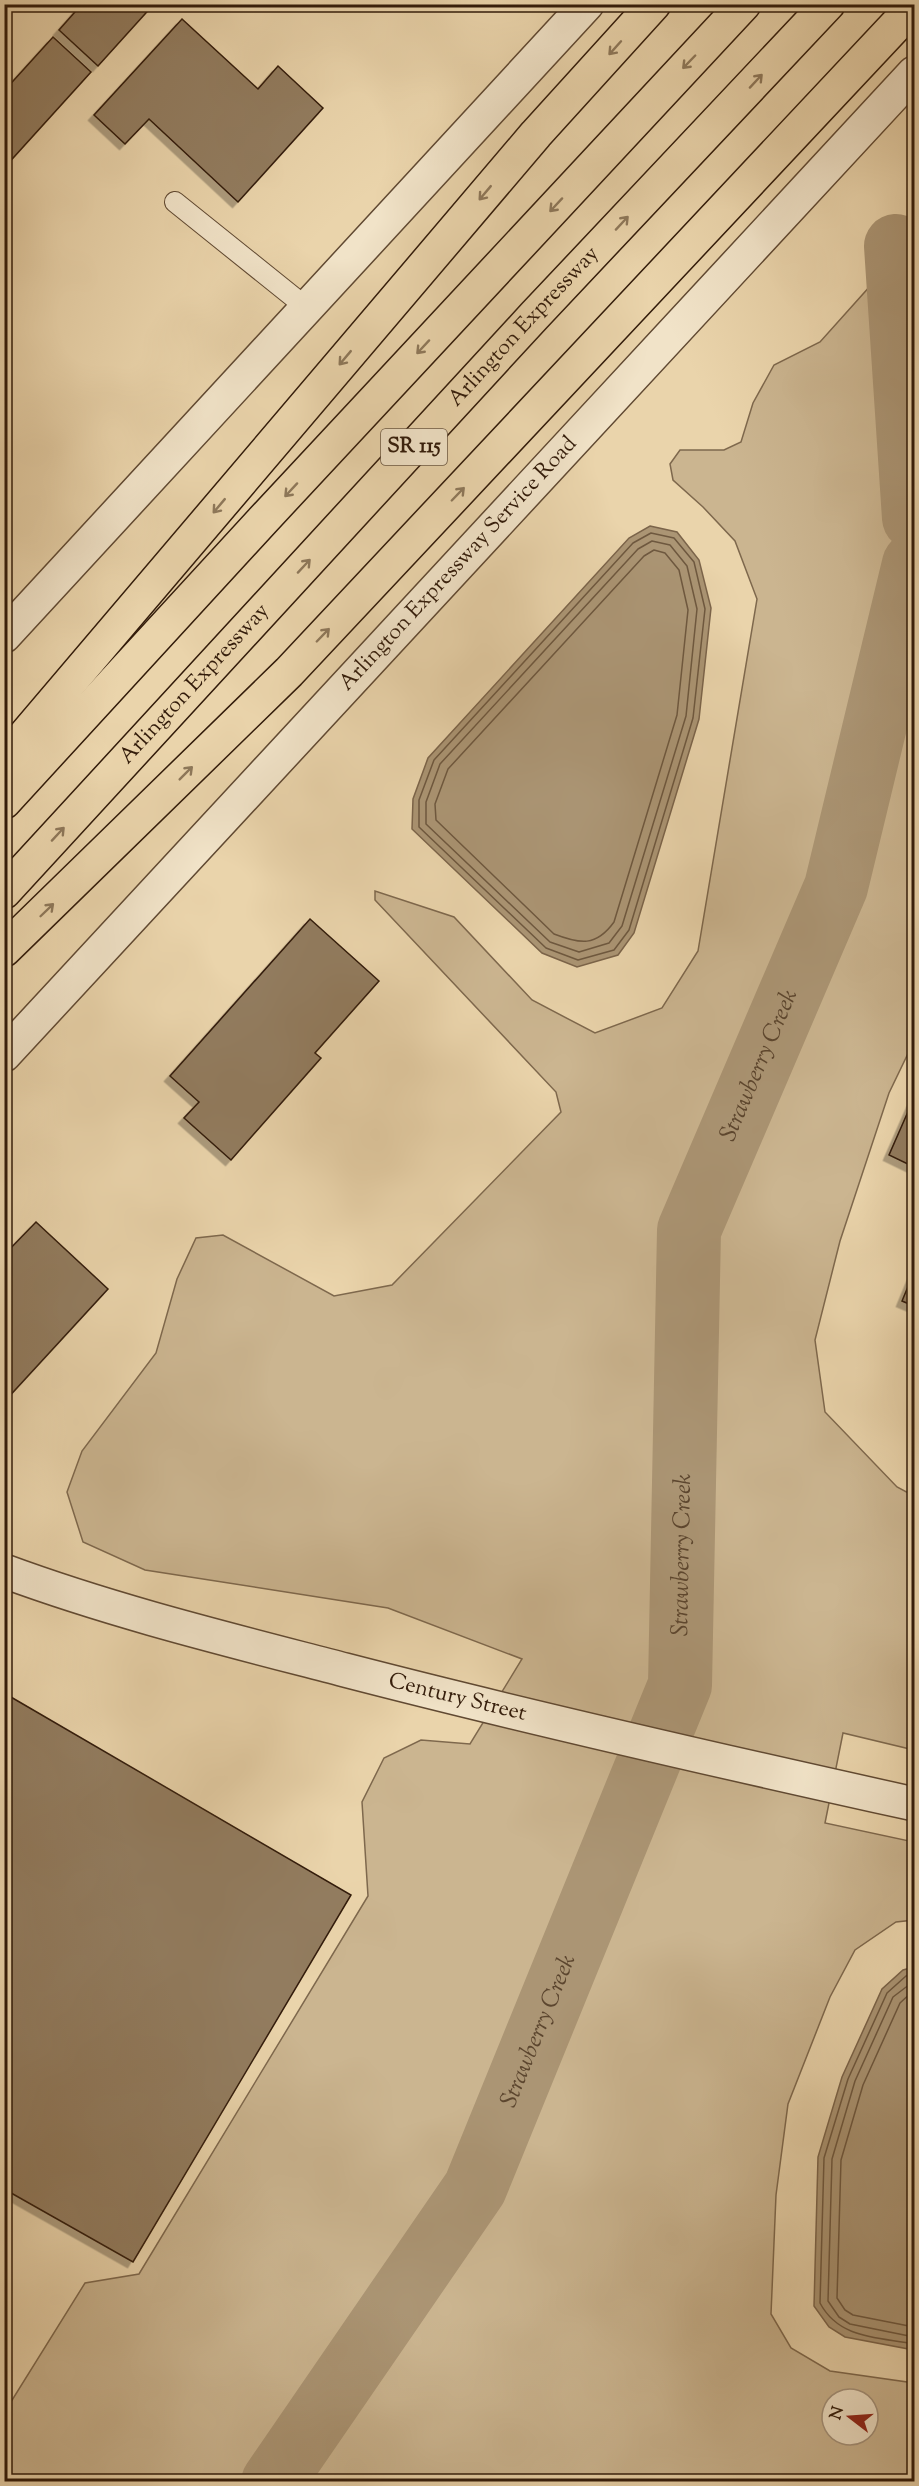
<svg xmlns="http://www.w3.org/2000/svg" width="919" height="2486" font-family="'Sorts Mill Goudy',serif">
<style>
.green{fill:#cbb590;stroke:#7e684d;stroke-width:1.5;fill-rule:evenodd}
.water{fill:#ab9574;stroke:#7b644a;stroke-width:1.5}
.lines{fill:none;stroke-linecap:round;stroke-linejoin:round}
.shore{stroke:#6e583f;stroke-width:1.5}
.river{stroke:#ab9574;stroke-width:64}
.building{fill:#927b5e;stroke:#321b0a;stroke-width:1.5;filter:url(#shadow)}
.service-casing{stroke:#604932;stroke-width:22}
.tertiary-casing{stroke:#604932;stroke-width:36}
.motorway-casing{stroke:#321b0a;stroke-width:36}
.service{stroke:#f1e3c8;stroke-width:20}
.tertiary{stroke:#f1e3c8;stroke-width:33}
.motorway{stroke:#ead4ab;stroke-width:33}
.oneway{stroke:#8e785a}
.labels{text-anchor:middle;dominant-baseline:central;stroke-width:4.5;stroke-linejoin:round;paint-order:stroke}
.shield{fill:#f1e3c8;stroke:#6b5743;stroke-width:1.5}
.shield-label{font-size:21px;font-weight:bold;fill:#321b0a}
.street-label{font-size:22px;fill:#321b0a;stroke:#f1e3c8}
.water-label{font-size:24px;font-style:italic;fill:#5c462f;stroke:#f1e3c8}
</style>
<defs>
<filter id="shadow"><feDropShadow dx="-5.5" dy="5.5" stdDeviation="0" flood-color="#0004"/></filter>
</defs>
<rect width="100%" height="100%" fill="#ead4ab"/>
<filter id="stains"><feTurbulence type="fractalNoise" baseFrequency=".00333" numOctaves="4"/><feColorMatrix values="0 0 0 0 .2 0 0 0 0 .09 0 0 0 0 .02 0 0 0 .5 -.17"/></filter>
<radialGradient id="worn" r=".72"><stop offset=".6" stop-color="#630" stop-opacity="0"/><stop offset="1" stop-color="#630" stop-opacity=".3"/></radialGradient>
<path class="green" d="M914,270V1041L889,1093L840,1241L815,1340L825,1412L897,1487L914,1496V1750L843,1733L825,1823L914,1842V1920L896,1922L855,1950L830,1997L788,2104L776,2195L771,2314L791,2348L830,2371L914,2383V2481H5L4,2413L85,2283L139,2274L368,1896L362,1802L384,1758L421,1740L470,1744L522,1659L388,1608L145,1570L83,1542L67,1492L82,1451L156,1353L177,1279L196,1238L223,1235L334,1296L392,1285L561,1112L556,1092L375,900V891L454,917L532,1000L595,1033L662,1008L698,951L757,599L735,541L703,507L673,480L670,464L680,450H724L741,442L753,403L774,365L820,342L872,284ZM832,2399H868V2435H832Z"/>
<g class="water">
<path d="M650,526L677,532L699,560L711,608L699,719L634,933L618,955L577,967L542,953L412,829L413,799L428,758L629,538Z"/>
<path d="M914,1967V2350L845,2337L829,2327L814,2306L818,2157L842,2077L882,1989L903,1970Z"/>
</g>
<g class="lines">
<g class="shore">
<path d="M651,533L674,538L694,562L705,609L693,718L629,930L614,950L578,960L546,948L419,827V800L434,760L633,543Z"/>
<path d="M652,541L670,545L687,566L697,609L686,716L622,926L609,943L579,952L550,942L426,824V802L440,764L638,549Z"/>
<path d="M654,550L665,553L679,570L688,610L677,715L614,922C596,947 580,944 554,934L436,820L435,804L448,769L644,556Z"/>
<path d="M914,1973L906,1976L887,1993L848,2079L824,2158L820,2303C839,2339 878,2337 914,2344"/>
<path d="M914,1981L893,1997L855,2081L832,2159L828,2301L839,2317L850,2324L914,2337"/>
<path d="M914,1990L900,2003L863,2085L841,2160L837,2298L845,2310L853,2315L914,2327"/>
</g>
<g class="river">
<path d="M896,246L914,518"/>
<path id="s1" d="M273,2482L475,2188L680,1685L689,1230L836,887L914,564"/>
</g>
</g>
<g class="building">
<path d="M82,4H154L98,66L59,30Z"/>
<path d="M182,19L258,89L278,66L323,108L238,202L149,119L125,144L94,115Z"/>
<path d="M53,37L91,72L4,168V91Z"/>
<path d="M310,919L379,981L315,1053L321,1058L231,1160L184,1118L199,1102L170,1076Z"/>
<path d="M914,1098V1167L889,1155Z"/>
<path d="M36,1222L108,1289L4,1402V1255Z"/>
<path d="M914,1272V1306L902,1301Z"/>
<path d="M4,1693L351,1895L133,2262L4,2189Z"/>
</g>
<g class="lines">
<defs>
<path id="service" d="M175,202L307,308"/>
<g id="tertiary">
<path d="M4,636L587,4"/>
<path id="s2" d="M4,1055L914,73"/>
<path id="s3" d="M4,1571C115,1612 230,1640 345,1670C534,1719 724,1762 914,1804"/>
</g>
<g id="motorway">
<path d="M4,760L536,134L654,4"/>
<path d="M4,802L263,520L744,4"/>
<path id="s4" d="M4,892L534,316L828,4"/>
<path d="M4,950L289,672L914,6"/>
</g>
</defs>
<use href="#service" class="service-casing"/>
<use href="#tertiary" class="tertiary-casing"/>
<use href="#motorway" class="motorway-casing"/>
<use href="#service" class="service"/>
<use href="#tertiary" class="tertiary"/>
<use href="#motorway" class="motorway"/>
</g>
<defs><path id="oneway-shaft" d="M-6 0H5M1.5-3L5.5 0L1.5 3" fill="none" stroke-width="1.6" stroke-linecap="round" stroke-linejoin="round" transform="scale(1.5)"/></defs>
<g class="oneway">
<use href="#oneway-shaft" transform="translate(615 48) rotate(132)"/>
<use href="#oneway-shaft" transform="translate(689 62) rotate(134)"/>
<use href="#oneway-shaft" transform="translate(756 81) rotate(-47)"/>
<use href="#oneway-shaft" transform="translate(485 193) rotate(130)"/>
<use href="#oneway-shaft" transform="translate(556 205) rotate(133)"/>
<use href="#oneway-shaft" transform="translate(622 223) rotate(-47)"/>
<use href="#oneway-shaft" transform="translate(423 347) rotate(133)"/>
<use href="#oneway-shaft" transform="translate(345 358) rotate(130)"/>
<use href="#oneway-shaft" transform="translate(291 490) rotate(133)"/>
<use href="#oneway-shaft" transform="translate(458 494) rotate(-46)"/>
<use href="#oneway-shaft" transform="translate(219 506) rotate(130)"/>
<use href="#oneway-shaft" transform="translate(304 566) rotate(-47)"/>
<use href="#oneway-shaft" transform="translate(323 635) rotate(-46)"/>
<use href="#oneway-shaft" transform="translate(186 773) rotate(-45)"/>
<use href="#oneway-shaft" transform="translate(58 834) rotate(-47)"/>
<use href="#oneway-shaft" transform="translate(47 910) rotate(-44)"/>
</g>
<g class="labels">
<rect class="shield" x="381" y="429" width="66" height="36" rx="4.5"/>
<g class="shield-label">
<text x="414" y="447">SR 115</text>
</g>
<g class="street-label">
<text stroke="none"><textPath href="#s4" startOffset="768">Arlington Expressway</textPath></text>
<text stroke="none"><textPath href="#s2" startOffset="669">Arlington Expressway Service Road</textPath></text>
<text stroke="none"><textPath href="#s4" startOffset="282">Arlington Expressway</textPath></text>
<text stroke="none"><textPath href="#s3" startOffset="471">Century Street</textPath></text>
</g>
<g class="water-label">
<text stroke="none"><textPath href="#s1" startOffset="1534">Strawberry Creek</textPath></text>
<text stroke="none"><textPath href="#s1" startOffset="1030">Strawberry Creek</textPath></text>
<text stroke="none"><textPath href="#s1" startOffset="526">Strawberry Creek</textPath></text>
</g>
</g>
<rect width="919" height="2486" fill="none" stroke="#ead4ab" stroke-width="24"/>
<rect x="6" y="6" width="907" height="2474" fill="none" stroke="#321b0a" stroke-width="3"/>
<rect x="12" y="12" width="895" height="2462" fill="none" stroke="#321b0a" stroke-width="1.5"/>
<g transform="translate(850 2417) rotate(287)"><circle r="28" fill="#f1e3c8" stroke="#a5937c" stroke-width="1.5"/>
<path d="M0-4.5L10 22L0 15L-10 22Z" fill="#8f2418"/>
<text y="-9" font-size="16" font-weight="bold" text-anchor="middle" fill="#321b0a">N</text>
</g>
<rect width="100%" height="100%" filter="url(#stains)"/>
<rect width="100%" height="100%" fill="url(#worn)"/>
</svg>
